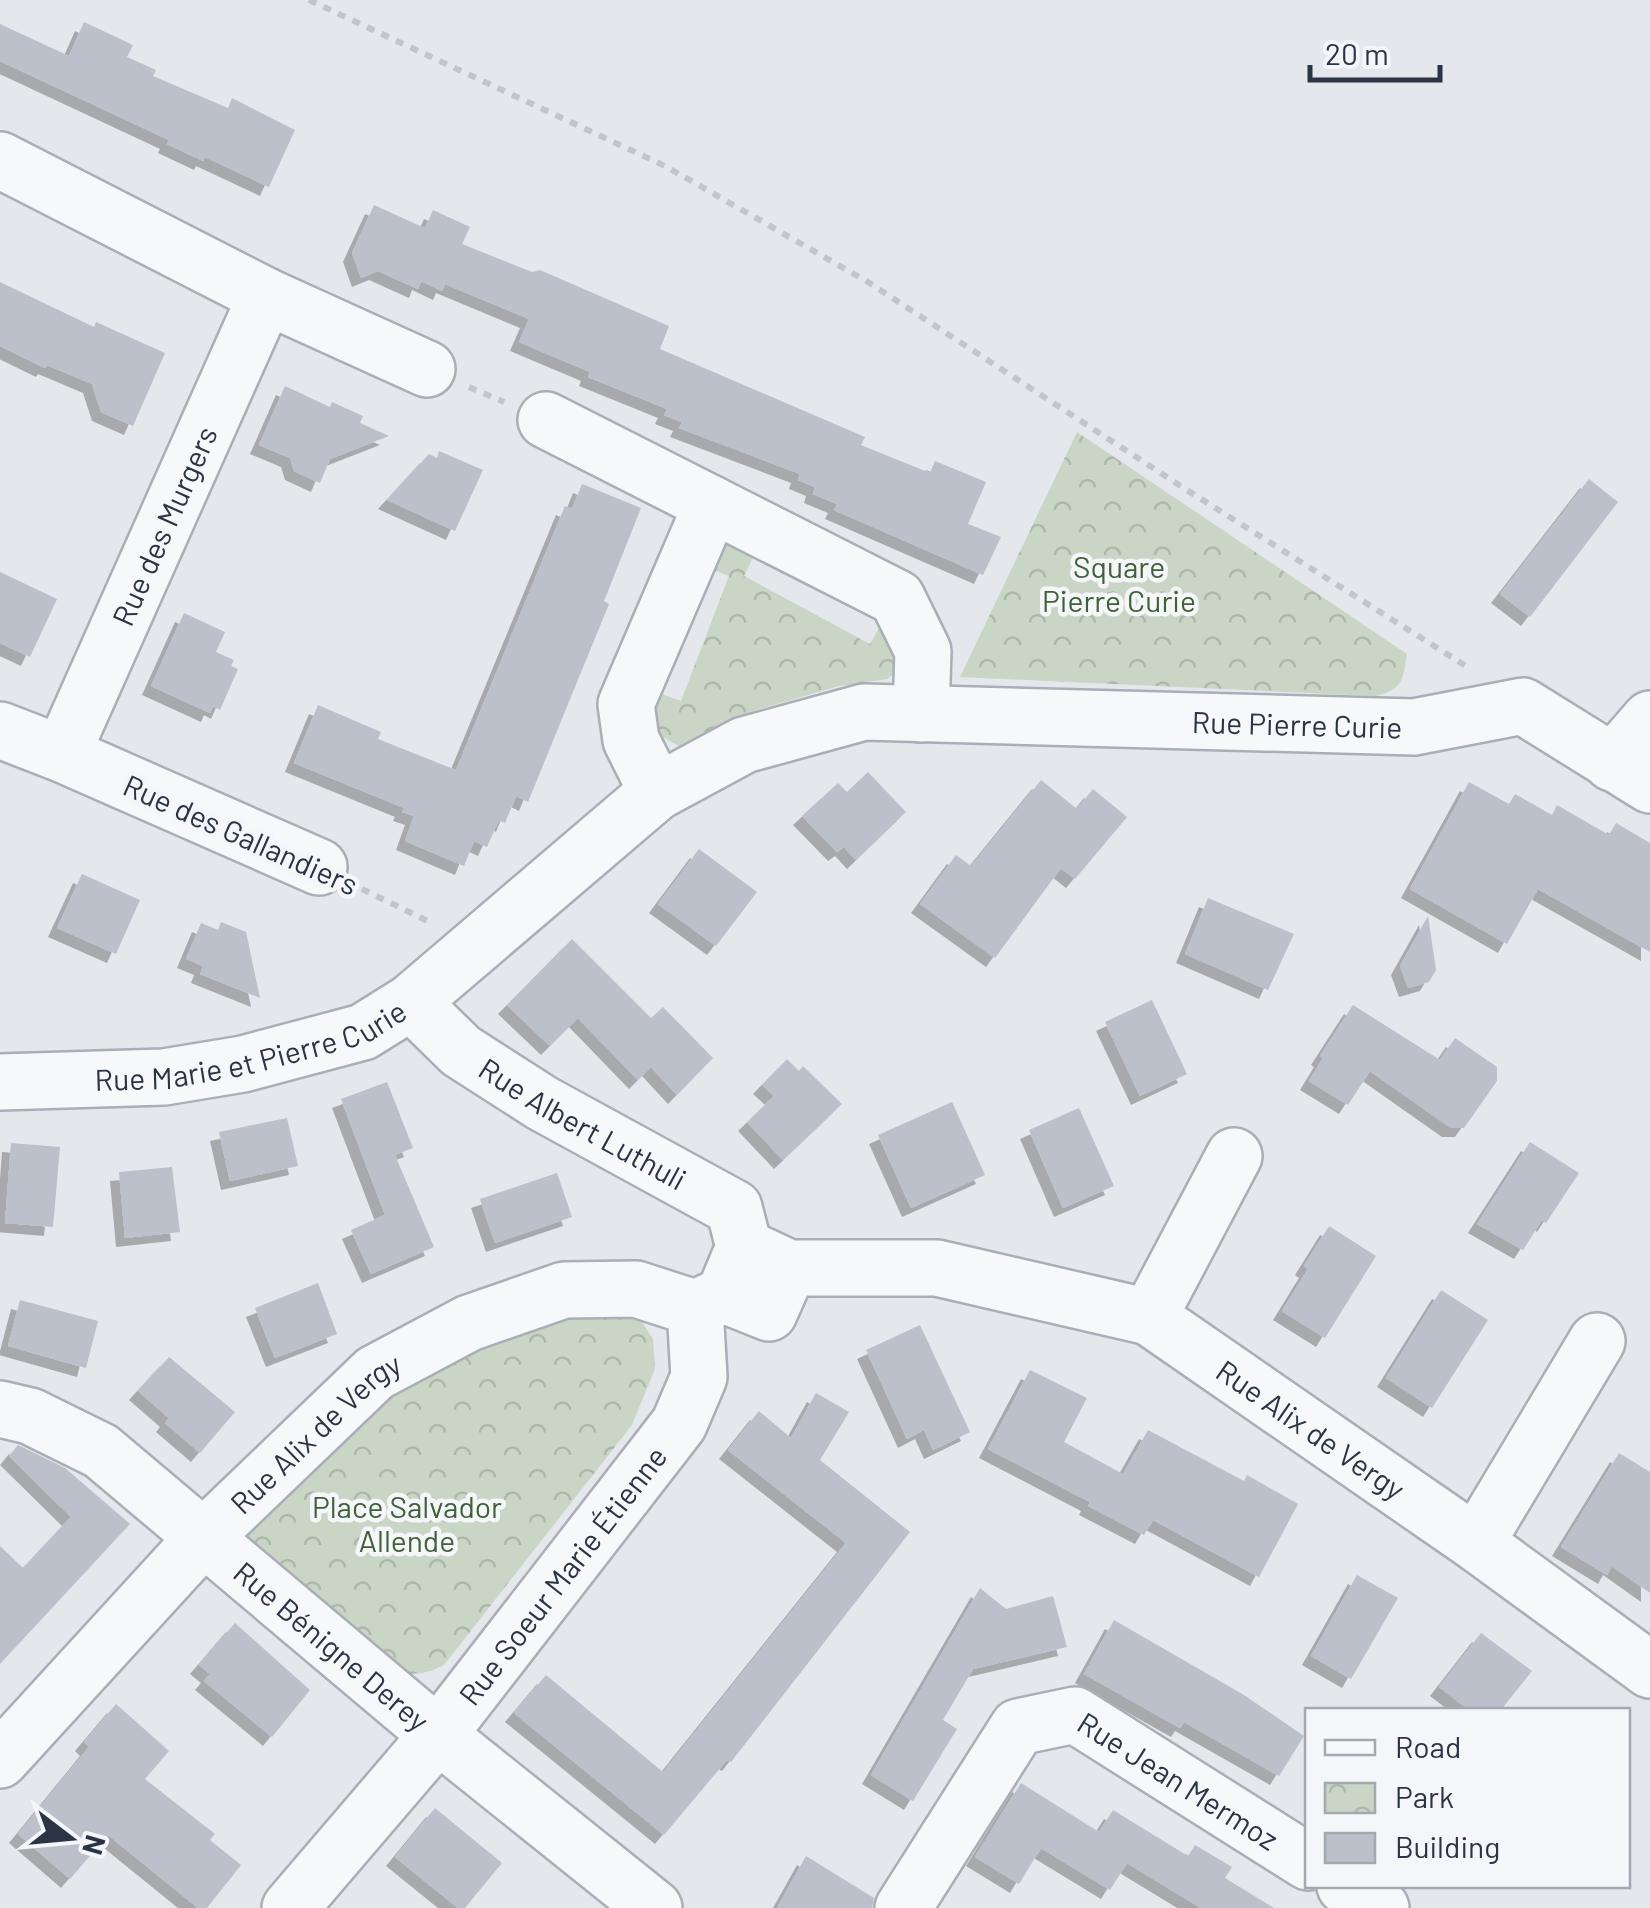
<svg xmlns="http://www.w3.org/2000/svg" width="1650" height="1908" font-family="Barlow,sans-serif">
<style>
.park{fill:url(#park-crowns)}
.building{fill:#bbc0ca;filter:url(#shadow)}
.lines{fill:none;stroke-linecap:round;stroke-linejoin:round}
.minor-casing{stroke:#a9aeb7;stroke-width:60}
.path{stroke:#c2c5cb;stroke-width:6;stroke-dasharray:8 8;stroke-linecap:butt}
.minor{stroke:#f7f8fa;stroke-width:55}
.labels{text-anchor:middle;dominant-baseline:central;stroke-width:9;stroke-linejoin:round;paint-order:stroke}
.street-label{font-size:30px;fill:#2b3445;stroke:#f4f6f9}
.park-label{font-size:30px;fill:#3f6138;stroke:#f4f6f9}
</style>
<defs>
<pattern id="park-crowns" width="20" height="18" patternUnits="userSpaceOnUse" patternTransform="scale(2.5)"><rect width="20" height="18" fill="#c9d6c5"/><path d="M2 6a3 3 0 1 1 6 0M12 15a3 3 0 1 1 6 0" fill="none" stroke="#adb8ab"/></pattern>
<filter id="shadow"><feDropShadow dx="-9" dy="9" stdDeviation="0" flood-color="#0004"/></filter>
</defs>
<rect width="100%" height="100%" fill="#e4e7ec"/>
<g class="park">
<path d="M1077,432L1407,654C1403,680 1403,689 1376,696L960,677Z"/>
<path d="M721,539L759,545L744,576L870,644L887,613L905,666L887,679L839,686L730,718L680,747L653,731L650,690L681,701L729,576L698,564Z"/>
<path d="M582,1297L640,1319L653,1339L655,1369L632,1425L444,1665C428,1673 415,1676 398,1672L254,1548L246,1532L255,1502L464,1338Z"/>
</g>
<g class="building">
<path d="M84,22L133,45L127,57L156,70L153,76L228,108L232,98L295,130L269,187L205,157L203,161L167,144L169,140L0,61V24L69,56Z"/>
<path d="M374,205L425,228L433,210L470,227L462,244L532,272L540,270L669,326L660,349L865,437L861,445L930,473L935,461L986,482L968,524L1001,537L983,575L834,510L837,504L813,494L815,487L798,480L800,474L679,428L682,422L664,415L667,409L588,377L590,372L519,342L529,319L445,284L442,291L421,281L418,289L378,271L361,278L352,253Z"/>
<path d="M0,282L94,327L96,322L165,353L133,426L101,412L92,384L47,365L45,368L0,346Z"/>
<path d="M285,386L330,407L332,402L363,416L360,423L389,436L330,459L320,483L294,471L290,458L259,445Z"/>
<path d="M439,451L483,470L455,531L387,500L429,454L437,458Z"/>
<path d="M1589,479L1618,502L1530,617L1500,594Z"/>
<path d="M582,484L641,508L604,601L609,604L528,802L516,796L505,823L499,820L487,847L474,841L464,866L405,841L414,816L402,812L404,808L294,763L318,705L381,732L378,739L456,770L565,506L572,509Z"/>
<path d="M0,572L57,599L30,657L0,643Z"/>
<path d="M184,613L225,632L216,652L234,660L231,666L238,669L220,710L213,706L210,713L151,686Z"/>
<path d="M868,772L906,812L856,860L844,847L837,852L802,816L838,783L847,792Z"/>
<path d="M1041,780L1077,809L1093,789L1127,817L1075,879L1061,868L995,958L920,904L956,855L971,866Z"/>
<path d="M1469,782L1509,804L1515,794L1552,815L1557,805L1609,835L1616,823L1650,843V952L1538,889L1507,944L1410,889Z"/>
<path d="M699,849L757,892L716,946L658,904Z"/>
<path d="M82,874L140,900L116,954L57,928Z"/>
<path d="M1208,898L1294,934L1268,990L1185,954Z"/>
<path d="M1428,916L1436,970L1429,982L1408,988L1400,966Z"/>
<path d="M221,922L246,932L260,998L200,974L203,966L186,959L201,923L218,930Z"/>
<path d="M572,939L651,1018L663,1007L713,1058L677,1095L651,1067L638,1080L578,1018L550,1046L507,1005Z"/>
<path d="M1152,1000L1187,1074L1140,1096L1105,1022Z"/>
<path d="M1353,1005L1440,1060L1455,1038L1497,1067V1081L1464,1128H1451L1370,1071L1348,1105L1309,1081L1323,1058L1320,1056Z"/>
<path d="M787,1059L799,1071L803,1066L842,1104L783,1160L747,1122L774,1096L762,1085Z"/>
<path d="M387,1082L413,1148L395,1155L434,1247L371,1274L351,1230L385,1215L341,1099Z"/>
<path d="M952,1102L985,1175L911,1208L878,1135Z"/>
<path d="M1079,1108L1114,1186L1063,1208L1029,1130Z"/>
<path d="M287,1118L298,1166L230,1181L219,1132Z"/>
<path d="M1530,1142L1579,1173L1546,1223L1542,1220L1523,1250L1477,1224Z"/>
<path d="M11,1143L60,1147L53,1227L5,1223Z"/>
<path d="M172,1167L180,1232L125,1238L119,1172Z"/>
<path d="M557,1173L572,1217L495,1243L480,1199Z"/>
<path d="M1329,1226L1376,1256L1325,1338L1282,1311L1308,1269L1304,1266Z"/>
<path d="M318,1283L337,1334L275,1358L255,1308Z"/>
<path d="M1441,1290L1488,1320L1432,1408L1386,1378Z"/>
<path d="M20,1300L98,1321L86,1368L8,1346Z"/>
<path d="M920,1325L970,1432L933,1450L924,1430L907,1439L866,1350Z"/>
<path d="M169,1357L235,1412L200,1453L165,1423L169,1418L138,1391Z"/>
<path d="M1030,1370L1087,1398L1064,1442L1123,1474L1148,1430L1244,1481L1247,1475L1298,1504L1259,1577L1153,1520L1144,1535L1088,1506L1090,1502L988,1449Z"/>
<path d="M816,1393L849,1412L820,1460L910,1532L731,1762L727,1760L664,1835L514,1713L546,1675L663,1772L846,1543L728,1450L759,1411L791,1438Z"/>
<path d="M18,1445L65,1468L130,1524L0,1664V1546L23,1568L71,1517L9,1456Z"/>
<path d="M1619,1453L1650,1472V1593L1612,1566L1607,1575L1561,1547Z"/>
<path d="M1357,1575L1398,1598L1351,1679L1311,1656Z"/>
<path d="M980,1588L1006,1609L1053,1596L1067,1647L973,1669L943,1720L957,1729L913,1801L871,1775Z"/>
<path d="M1114,1620L1244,1695L1304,1736L1279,1776L1184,1722L1180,1728L1084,1674Z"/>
<path d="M235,1623L310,1690L272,1737L204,1681L210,1674L199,1665Z"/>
<path d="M1481,1633L1532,1671L1501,1710H1469L1439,1687Z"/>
<path d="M116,1704L169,1751L145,1779L215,1834L210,1840L241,1865L207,1908H198L108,1835L70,1879L18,1834L89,1747L84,1742Z"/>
<path d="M1021,1783L1099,1832L1113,1810L1188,1856L1195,1845L1232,1867L1225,1878L1274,1908H1201L1127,1863L1110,1890L1041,1848L1019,1884L975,1857Z"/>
<path d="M435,1808L502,1863L465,1908H458L395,1857Z"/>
<path d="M806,1856L874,1898L872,1908H777Z"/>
</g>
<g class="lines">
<defs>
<g id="minor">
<path d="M0,160L266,296L427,369"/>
<path d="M546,420L897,598L923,651L921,714"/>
<path d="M0,730L62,754L319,867"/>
<path id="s1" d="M62,754L266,296"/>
<path d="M1612,763L1650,719"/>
<path d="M657,792L631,740L626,704L712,504"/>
<path id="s2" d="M411,1002L461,1051L542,1103L734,1208L744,1247"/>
<path id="s3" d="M0,1082L164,1077L243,1064L363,1032L411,1002L657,792L744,745L864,712L1414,727L1523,706L1650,785"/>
<path id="s4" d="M789,1268L769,1313L724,1295L744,1247L789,1268H937L1149,1317L1476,1543L1650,1670"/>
<path d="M1149,1317L1234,1156"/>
<path id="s5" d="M0,1409L30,1416L101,1451L438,1735L654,1908"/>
<path d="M1476,1543L1597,1341"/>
<path id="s6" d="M0,1760L205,1536L375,1373L469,1323L564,1290L636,1289L695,1308L724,1295"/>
<path d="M1345,1886L1381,1908"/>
<path id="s7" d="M290,1908L438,1735L679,1424L699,1377L695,1308"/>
<path id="s8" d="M903,1908L1018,1727L1075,1715L1308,1862"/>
</g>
</defs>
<use href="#minor" class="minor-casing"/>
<g class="path">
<path d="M309,0L665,166L868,282L1179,485L1469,668"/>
<path d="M469,387L504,402"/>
<path d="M362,889L432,923"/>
</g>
<use href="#minor" class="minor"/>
</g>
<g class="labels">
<g class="street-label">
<text stroke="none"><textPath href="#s1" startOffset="250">Rue des Murgers</textPath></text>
<text stroke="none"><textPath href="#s3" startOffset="1405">Rue Pierre Curie</textPath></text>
<text transform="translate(241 834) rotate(24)">Rue des Gallandiers</text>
<text stroke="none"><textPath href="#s3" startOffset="255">Rue Marie et Pierre Curie</textPath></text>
<text stroke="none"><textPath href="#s2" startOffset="212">Rue Albert Luthuli</textPath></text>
<text stroke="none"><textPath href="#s4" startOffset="762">Rue Alix de Vergy</textPath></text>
<text stroke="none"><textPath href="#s6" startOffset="455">Rue Alix de Vergy</textPath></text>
<text stroke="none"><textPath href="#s7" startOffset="430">Rue Soeur Marie Étienne</textPath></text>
<text stroke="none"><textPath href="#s5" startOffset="412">Rue Bénigne Derey</textPath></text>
<text stroke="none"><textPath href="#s8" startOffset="395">Rue Jean Mermoz</textPath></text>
</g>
<g class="park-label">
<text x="1119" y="566">Square<tspan x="1119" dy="34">Pierre Curie</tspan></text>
<text x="407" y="1506">Place Salvador<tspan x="407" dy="34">Allende</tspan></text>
</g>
</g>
<rect x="1305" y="1708" width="325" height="180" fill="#f4f6f9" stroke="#a4a8b1" stroke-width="2.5"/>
<rect x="1325" y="1740" width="50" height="15" fill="#f7f8fa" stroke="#a4a8b1" stroke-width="2.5"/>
<text x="1395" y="1758" font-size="30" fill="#2b3445">Road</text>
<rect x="1325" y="1783" width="50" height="30" fill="url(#park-crowns)" stroke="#a4a8b1" stroke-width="2.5"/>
<text x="1395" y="1808" font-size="30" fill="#2b3445">Park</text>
<rect x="1325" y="1833" width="50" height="30" fill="#bbc0ca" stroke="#a4a8b1" stroke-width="2.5"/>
<text x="1395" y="1858" font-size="30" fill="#2b3445">Building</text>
<g transform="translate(70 1838) rotate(106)" stroke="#f4f6f9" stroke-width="8" paint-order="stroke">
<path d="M0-8L18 38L0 25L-18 38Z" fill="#2b3445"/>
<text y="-15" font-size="28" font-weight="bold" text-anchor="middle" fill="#2b3445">N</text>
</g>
<path d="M1310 65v15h130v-15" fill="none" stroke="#2b3445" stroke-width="5"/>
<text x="1325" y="65" font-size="30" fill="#2b3445" stroke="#f4f6f9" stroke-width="8" paint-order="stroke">20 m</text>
</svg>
